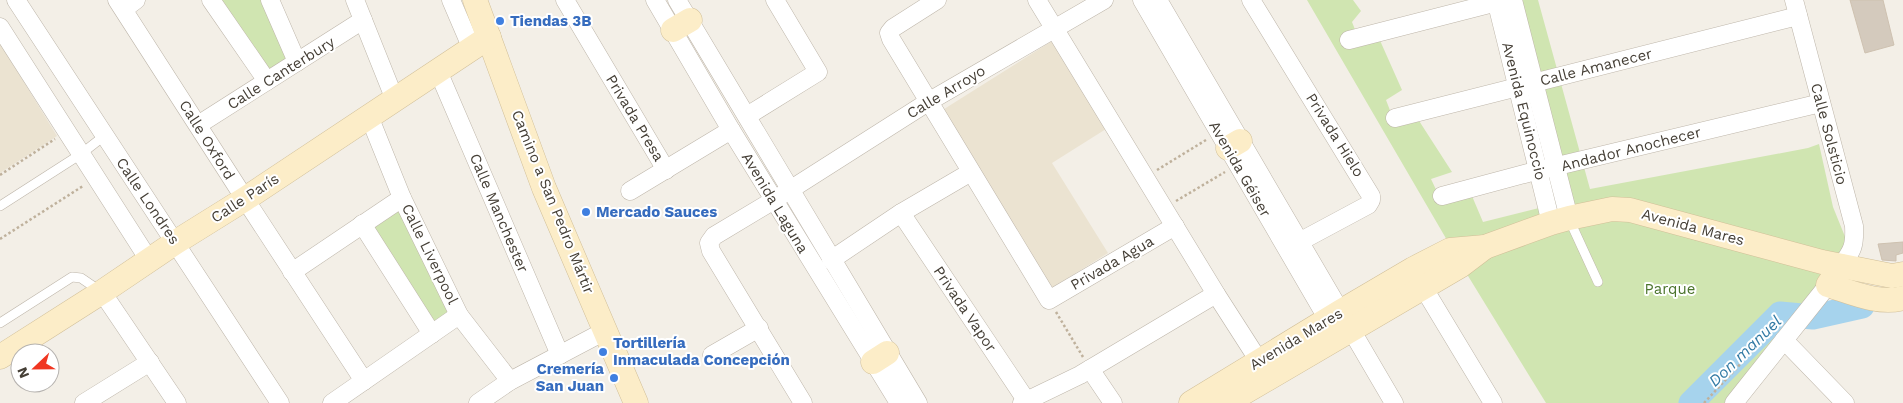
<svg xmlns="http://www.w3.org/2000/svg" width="1903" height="403" font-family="'Work Sans',sans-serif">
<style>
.education{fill:#ebe3d1}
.green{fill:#d0e5b1}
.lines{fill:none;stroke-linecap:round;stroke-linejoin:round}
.river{stroke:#a6d3ed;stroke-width:25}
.building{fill:#d4cabd;stroke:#cec1b0}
.lane-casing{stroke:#beb6aa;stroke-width:10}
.street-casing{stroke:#beb6aa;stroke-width:19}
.secondary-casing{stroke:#d1bf98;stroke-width:25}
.path{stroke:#bfb19c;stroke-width:2.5;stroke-dasharray:2.5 2.5;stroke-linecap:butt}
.lane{stroke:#fff;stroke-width:9}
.street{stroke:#fff;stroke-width:18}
.secondary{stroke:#fcedc8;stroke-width:24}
.shop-dot{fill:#3f7fe0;stroke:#fff;stroke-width:2}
.labels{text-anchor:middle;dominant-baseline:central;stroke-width:4;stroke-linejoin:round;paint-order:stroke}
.shop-label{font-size:15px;font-weight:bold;fill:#366cbe;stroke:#fff;text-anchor:start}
.street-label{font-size:15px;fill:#453f36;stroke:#fff}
.park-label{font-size:15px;fill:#4b742c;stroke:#fff}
.water-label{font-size:16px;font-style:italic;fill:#327aa4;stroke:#fff}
</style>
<rect width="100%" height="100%" fill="#f3efe7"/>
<g class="education">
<path d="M1052,41L1106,129L1052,163L1108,253L1052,288L941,111Z"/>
<path d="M0,43L57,136L0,173Z"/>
</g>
<g class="green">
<path d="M215,0H267L293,61L269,76Z"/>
<path d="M1307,0H1353L1361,11L1352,22L1358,37L1378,36L1402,90L1386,100L1391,113H1414L1452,172L1431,179L1439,196L1469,189L1483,222L1547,206L1494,0H1538L1590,189L1808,148L1819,144L1833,207L1848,244L1727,403H1546L1465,271Z"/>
<path d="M402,198L459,315L432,334L362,224Z"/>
</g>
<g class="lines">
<path class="river" d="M1691,403L1780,314L1813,317L1862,306"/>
</g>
<g class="building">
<path d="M1850,0H1883L1894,45L1865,53Z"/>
<path d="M1903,242V253L1896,255V261L1882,260L1878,244Z"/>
</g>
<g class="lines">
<defs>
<g id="lane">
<path d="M0,206L81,154L104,136"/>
<path d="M1569,219L1598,282"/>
<path d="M0,323L72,277L81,278L100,291"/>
</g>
<g id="street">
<path d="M16,0L280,403"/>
<path d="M117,0L245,199L364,381"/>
<path d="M211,0L267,81"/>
<path d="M270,0L297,62"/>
<path d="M355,0L395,100"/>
<path d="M451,0L472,49"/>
<path d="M565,0L666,170"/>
<path d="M655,0L731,130L899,403"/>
<path d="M677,0L918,403"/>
<path d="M937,0L893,28L889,33L891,39L1049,300L1175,226"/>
<path d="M1037,0L1216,294L1259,361"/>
<path d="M1142,0L1334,330"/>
<path d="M1158,0L1394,403"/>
<path d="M1251,0L1371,196V200L1368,205L1299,242"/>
<path d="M1496,0L1551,223"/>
<path d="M1513,0L1569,218"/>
<path d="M1794,0L1854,226C1855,245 1853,250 1841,266"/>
<path d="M124,9L136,0"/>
<path d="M0,27L149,260"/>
<path d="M1349,40L1505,0"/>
<path d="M438,71L560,355"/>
<path d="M369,116L402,198L459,315L510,381"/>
<path d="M747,116L818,72L775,0"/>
<path d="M1395,118L1798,16"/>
<path d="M198,125L363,20"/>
<path d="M630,191L731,130"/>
<path d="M1442,196L1528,173L1821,103"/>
<path d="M901,213L1026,400"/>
<path d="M362,224L432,334"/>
<path d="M831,260L901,213L971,172"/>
<path d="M292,272L402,198"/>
<path d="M1417,277L1493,403"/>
<path d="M102,292L177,403"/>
<path d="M1784,340L1845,403"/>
<path d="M712,355L759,328"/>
<path d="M1090,369L1113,403"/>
<path d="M84,403L150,362"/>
<path d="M332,403L459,315"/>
<path d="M478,403L510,381L605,331"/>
<path d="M803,403L711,251L709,243L714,236L774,200L928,102L1104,0"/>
<path d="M1022,403L1080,375L1216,294"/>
<path d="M1734,403L1828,285"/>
</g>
<g id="secondary">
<path d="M475,0L544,188L636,403"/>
<path d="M673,30L690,20"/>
<path d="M1228,148L1240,141"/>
<path d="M1841,266L1828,285C1851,292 1879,305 1903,298"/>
<path d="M0,357L102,292L176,242L245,199L489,37"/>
<path d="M873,362L887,353"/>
<path d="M1191,403L1340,312L1413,269L1450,250L1485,247L1551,223L1569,218L1612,209L1630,210L1822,262L1892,276L1903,274"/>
<path d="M1226,403L1460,266L1485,247"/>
</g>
</defs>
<use href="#lane" class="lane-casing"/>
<use href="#street" class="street-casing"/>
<use href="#secondary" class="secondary-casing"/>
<g class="path">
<path d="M1157,170L1206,140"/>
<path d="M0,175L55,139"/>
<path d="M1176,201L1225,172"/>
<path d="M0,239L83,186"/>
<path d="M1056,312L1083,357"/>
<path d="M1704,403L1761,342"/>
</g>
<use href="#lane" class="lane"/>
<use href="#street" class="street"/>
<use href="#secondary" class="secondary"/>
</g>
<g class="shop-dot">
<circle cx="500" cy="21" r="5"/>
<circle cx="586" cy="212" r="5"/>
<circle cx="603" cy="352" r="5"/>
<circle cx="614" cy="378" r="5"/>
</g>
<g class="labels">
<g class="shop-label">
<text x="510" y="21">Tiendas 3B</text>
<text x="596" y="212">Mercado Sauces</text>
<text x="613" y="343">Tortillería<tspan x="613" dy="17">Inmaculada Concepción</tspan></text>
<text x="604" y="369" text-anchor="end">Cremería<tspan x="604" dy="17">San Juan</tspan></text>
</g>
<g class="street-label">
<text transform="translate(1596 67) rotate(-14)">Calle Amanecer</text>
<text transform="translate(281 73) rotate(-32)">Calle Canterbury</text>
<text transform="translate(946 92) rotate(-31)">Calle Arroyo</text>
<text transform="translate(1524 111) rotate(76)">Avenida Equinoccio</text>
<text transform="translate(635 118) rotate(59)">Privada Presa</text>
<text transform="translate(1829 134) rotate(75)">Calle Solsticio</text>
<text transform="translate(1335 135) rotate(58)">Privada Hielo</text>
<text transform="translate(207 140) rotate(58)">Calle Oxford</text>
<text transform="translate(1631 149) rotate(-14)">Andador Anochecer</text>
<text transform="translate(1240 169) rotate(60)">Avenida Géiser</text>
<text transform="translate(245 198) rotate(-33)">Calle París</text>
<text transform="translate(148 201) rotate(56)">Calle Londres</text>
<text transform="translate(553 202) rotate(68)">Camino a San Pedro Mártir</text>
<text transform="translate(775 203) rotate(59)">Avenida Laguna</text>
<text transform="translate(499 213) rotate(67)">Calle Manchester</text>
<text transform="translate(1693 227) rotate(15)">Avenida Mares</text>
<text transform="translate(430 254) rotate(64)">Calle Liverpool</text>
<text transform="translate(1112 263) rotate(-30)">Privada Agua</text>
<text transform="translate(965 309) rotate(56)">Privada Vapor</text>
<text transform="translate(1296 339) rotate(-31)">Avenida Mares</text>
</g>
<g class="park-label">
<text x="1670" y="289">Parque</text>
</g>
<g class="water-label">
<text transform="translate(1745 351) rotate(-44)">Don manuel</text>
</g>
</g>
<g transform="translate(35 368) rotate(248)"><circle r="24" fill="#ffffff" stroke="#b5b2af"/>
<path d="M0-4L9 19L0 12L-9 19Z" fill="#f03621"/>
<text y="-8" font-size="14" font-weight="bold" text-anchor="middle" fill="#453f36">N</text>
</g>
</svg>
